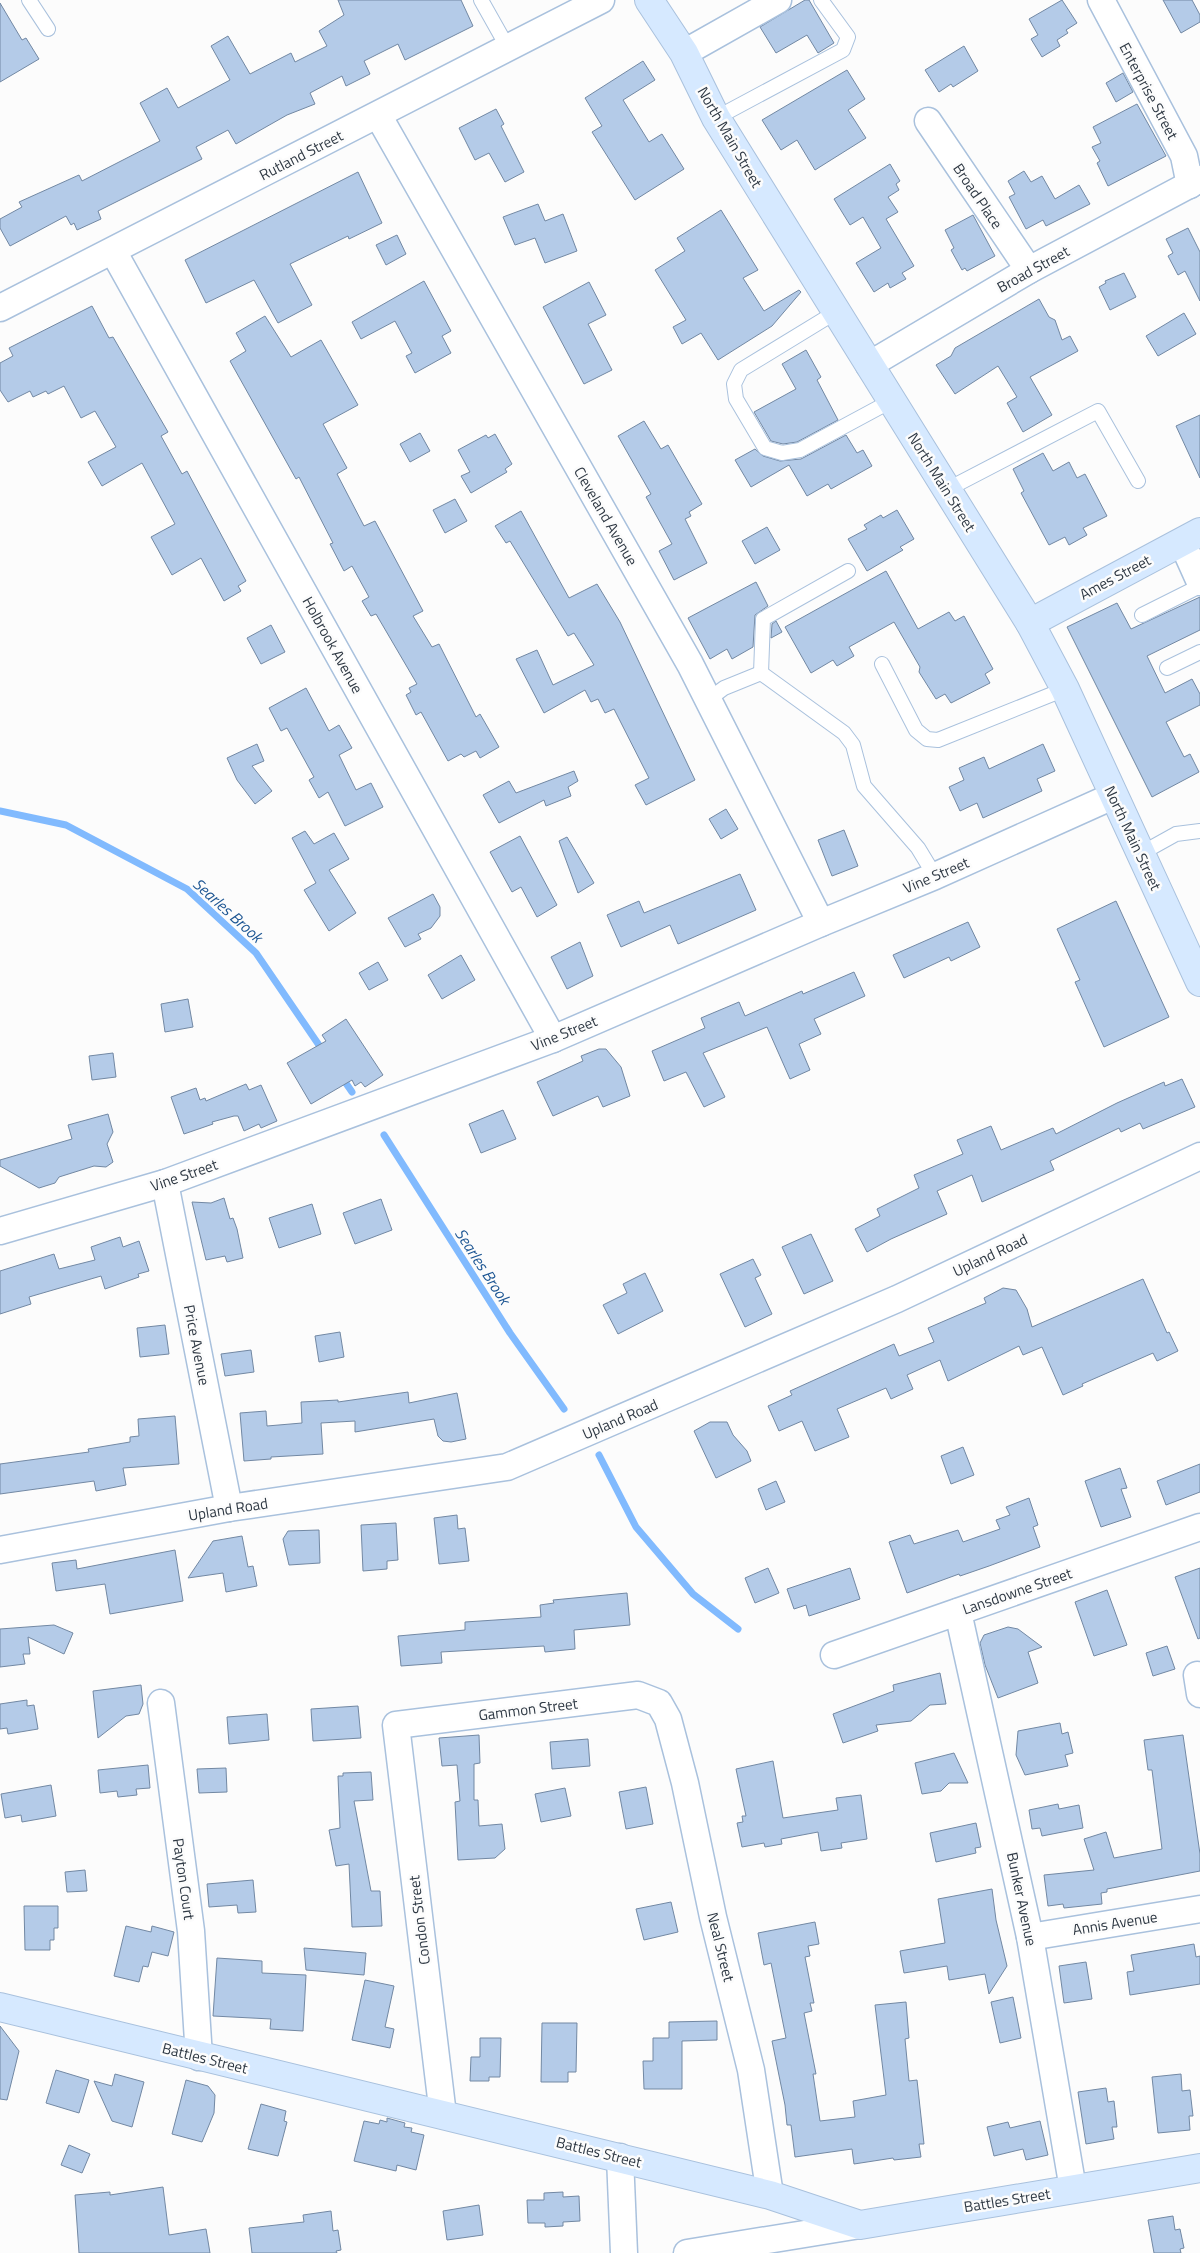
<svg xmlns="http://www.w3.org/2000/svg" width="1200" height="2253" font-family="'Titillium Web',sans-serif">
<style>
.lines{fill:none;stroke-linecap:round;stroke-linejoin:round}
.stream{stroke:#81bafe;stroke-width:7}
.building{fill:#b4cbe8;stroke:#7288a3}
.lane-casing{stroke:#a9c1dd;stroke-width:16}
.street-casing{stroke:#a9c1dd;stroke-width:29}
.secondary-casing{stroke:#a9c1dd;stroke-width:30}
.lane{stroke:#fff;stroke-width:14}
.street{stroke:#fff;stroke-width:26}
.secondary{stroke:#d6e9ff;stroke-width:28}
.labels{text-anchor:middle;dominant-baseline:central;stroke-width:5;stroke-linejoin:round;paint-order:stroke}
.street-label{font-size:15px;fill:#2f3944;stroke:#fcfcfc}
.water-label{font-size:16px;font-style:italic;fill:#1d5693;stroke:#fcfcfc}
</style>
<rect width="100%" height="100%" fill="#fcfcfc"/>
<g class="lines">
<g class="stream">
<path d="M0,811L66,825L187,889L256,953L323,1051"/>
<path d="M341,1076L352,1092"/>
<path d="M384,1135L510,1333L564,1409"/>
<path d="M599,1455L636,1527L693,1594L738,1629"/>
</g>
</g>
<g class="building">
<path d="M338,0H461L473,26L405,60L398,44L364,61L370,74L346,86L342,76L310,93L315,104L287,115L236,144L228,130L196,147L202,159L98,211L101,219L77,230L74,223L71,225L66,216L10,246L0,228V219L22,207L19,202L79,175L82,181L160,141L140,103L167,88L178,108L230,80L211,46L228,36L250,74L291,53L295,62L327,46L319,31L344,15Z"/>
<path d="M805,0H809L834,43L818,53L807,35L776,53L760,27Z"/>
<path d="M1062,0L1077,23L1066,30L1068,33L1057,40L1060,46L1042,57L1031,39L1038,35L1029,19Z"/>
<path d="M1163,0H1192L1200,15V22L1181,33Z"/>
<path d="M0,3L22,40L26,38L39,59L0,82Z"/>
<path d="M964,46L978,71L953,87L951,84L939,92L925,70Z"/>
<path d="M643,61L655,80L623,100L649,142L662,134L684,169L635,200L592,132L602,126L585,98Z"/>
<path d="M847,70L865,99L848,110L866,138L815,170L797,140L781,150L762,120Z"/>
<path d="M1123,73L1133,92L1116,102L1106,83Z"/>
<path d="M1137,104L1166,156L1108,186L1097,163L1100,161L1092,147L1101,143L1093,127Z"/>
<path d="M496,109L504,124L501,126L524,172L505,182L489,153L475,160L459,128Z"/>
<path d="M890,164L900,181L896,184L899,190L888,197L898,212L886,219L914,266L902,273L906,279L890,288L888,283L874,292L856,263L881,248L863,217L850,225L834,199Z"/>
<path d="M1024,171L1031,182L1042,176L1055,199L1079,185L1090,204L1046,226L1043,220L1026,229L1009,197L1015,194L1008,181Z"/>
<path d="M358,172L382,223L349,239L348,236L290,264L312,305L278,323L254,280L206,303L185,260Z"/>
<path d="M538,204L545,221L563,214L577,251L545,263L535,238L515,245L503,217Z"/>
<path d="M721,210L758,270L743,278L764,311L799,290L801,292L772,326L718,360L701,333L682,344L673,327L686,320L655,270L685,251L677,238Z"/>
<path d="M973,215L995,256L967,271L965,268L962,270L951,250L954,248L945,230Z"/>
<path d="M1188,228L1200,252V301L1185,271L1178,275L1168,256L1173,253L1166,239Z"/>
<path d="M397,235L406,254L386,265L376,245Z"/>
<path d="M1124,273L1136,297L1110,310L1099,287L1106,283L1105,281Z"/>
<path d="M424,281L451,331L442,336L451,353L415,373L406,356L412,353L395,321L361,339L352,322Z"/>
<path d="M589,282L606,315L588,324L612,370L584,384L543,307Z"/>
<path d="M1039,299L1049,317L1055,320L1062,340L1070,336L1078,351L1030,377L1052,415L1023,432L1007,403L1017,397L998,366L955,394L936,365L951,356L955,348Z"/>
<path d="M92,306L109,338L113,337L168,432L161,436L182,474L187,471L246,581L238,586L241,591L224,601L201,558L172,575L151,537L175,524L142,463L102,486L88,462L116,447L95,411L81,418L64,386L48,394L46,391L33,397L30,391L8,402L0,390V363L13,356L9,348Z"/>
<path d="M1184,313L1196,334L1158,356L1146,336Z"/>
<path d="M265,316L291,357L321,340L358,405L323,424L347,468L337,474L364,526L375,521L423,611L413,616L432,647L439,644L476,717L480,714L499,747L480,758L476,751L464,757L461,754L448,761L421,712L416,715L406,695L411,692L409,688L417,684L376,614L371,616L362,601L369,597L352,566L344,571L330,544L333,543L299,477L296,479L230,361L246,351L236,333Z"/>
<path d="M806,350L821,377L817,380L838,420L797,442L783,444L771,441L754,412L796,389L782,364Z"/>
<path d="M1200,415V478L1176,426Z"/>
<path d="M644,421L661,449L668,445L702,504L689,512L691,516L685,519L707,563L674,580L659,551L672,544L646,497L651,494L618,436Z"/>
<path d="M420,433L430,451L410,462L400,444Z"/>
<path d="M495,434L512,464L505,469L507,472L471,493L461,476L470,472L458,450L486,435L488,438Z"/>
<path d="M846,435L857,453L863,450L872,466L831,489L828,484L807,496L789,465L751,487L735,460L755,449L763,456L780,461L801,459Z"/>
<path d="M1043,453L1053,471L1069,462L1077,478L1085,474L1107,516L1083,528L1087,535L1069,545L1065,537L1049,545L1021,493L1024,491L1013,469Z"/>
<path d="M455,499L467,521L445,533L433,510Z"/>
<path d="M897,510L914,539L900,547L903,550L867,571L848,539L867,529L864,525L881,515L883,518Z"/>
<path d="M521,511L569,598L597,584L620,622L695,780L646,805L635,785L649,778L614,709L605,713L598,699L591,702L585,690L544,713L516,659L537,650L553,685L594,665L574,633L568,636L510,541L506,543L495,526Z"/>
<path d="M767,527L780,550L755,564L742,541Z"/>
<path d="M886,571L918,629L949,612L955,621L964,616L993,669L985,674L990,683L951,703L945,694L936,699L919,672L920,667L894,622L849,647L854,656L837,666L833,660L811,673L785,627Z"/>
<path d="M756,582L768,606L755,615L753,647L732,659L727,649L710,659L688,618Z"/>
<path d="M1200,597V630L1147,656L1165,693L1192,679L1200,694V705L1166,722L1184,757L1190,754L1199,772L1152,797L1067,627L1117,603L1131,629Z"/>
<path d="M776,621L782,632L771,638L772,624Z"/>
<path d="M271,625L285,652L261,664L247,638Z"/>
<path d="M306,688L329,731L339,725L352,748L339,755L356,790L371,783L383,807L345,826L328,792L319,798L309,780L314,777L287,728L281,731L269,708Z"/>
<path d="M257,744L264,761L252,766L272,791L255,804L237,780L227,758Z"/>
<path d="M1043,744L1055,771L1037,779L1042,791L983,818L977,803L960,811L949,787L964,780L959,768L984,757L989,769Z"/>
<path d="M574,771L578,781L568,787L571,796L546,806L544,800L499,823L483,795L509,781L516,793Z"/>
<path d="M726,809L738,829L721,839L709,819Z"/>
<path d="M844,830L858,866L832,876L818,840Z"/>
<path d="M305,831L314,844L334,833L349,859L329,870L356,913L329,931L304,890L316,883L292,838Z"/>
<path d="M520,836L557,905L537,917L521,887L512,892L490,852Z"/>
<path d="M567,837L594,883L578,893L559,841Z"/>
<path d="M740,874L756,910L678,944L670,925L621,947L607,915L639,901L644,913Z"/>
<path d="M433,894L440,907V916L431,928L418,934L421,939L405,947L388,918Z"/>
<path d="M1116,901L1169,1017L1104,1047L1075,982L1080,980L1057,929Z"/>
<path d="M968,922L980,947L951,961L949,957L904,978L893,955Z"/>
<path d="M580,942L593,976L567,989L551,957Z"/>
<path d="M461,955L475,980L442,999L428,975Z"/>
<path d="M378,962L388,980L369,990L359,973Z"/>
<path d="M854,972L865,996L814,1019L821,1034L799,1044L810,1070L790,1079L767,1027L703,1053L725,1097L704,1107L686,1072L664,1081L652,1051L705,1028L701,1018L739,1002L745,1016L802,991L803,994Z"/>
<path d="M188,999L193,1027L165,1032L161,1004Z"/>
<path d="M346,1019L383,1075L365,1087L361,1082L355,1086L352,1080L311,1104L287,1063L326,1041L322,1035Z"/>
<path d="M599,1049H606L621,1067L630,1096L603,1107L598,1096L553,1116L537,1082L583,1061L581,1056Z"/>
<path d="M113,1053L116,1077L92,1080L89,1056Z"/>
<path d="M1182,1079L1195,1107L1143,1129L1140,1123L1121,1132L1119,1128L1050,1161L1054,1170L982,1202L972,1175L937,1191L947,1214L891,1239L867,1252L855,1229L880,1216L877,1209L919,1188L914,1175L963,1154L957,1140L991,1126L1001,1150L1053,1128L1056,1134L1117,1103L1164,1082L1165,1086Z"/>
<path d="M246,1084L249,1090L261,1085L277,1121L261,1128L259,1124L244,1131L238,1116H234L212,1122L213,1124L184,1134L171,1097L196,1088L200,1100L205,1098L206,1101Z"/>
<path d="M503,1110L516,1139L481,1153L469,1124Z"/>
<path d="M108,1114L113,1132L107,1144L113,1162L106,1167L94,1166L59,1177L55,1183L39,1188L0,1166V1160L72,1139L68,1125Z"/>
<path d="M224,1198L230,1219L233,1218L237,1229L243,1258L227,1262L225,1256L206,1260L192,1202L211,1203Z"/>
<path d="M381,1199L392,1230L355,1244L343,1213Z"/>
<path d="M312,1204L321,1234L279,1248L269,1218Z"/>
<path d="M811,1234L833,1281L804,1294L782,1247Z"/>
<path d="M120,1237L123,1247L139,1241L149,1271L138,1274L139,1277L105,1289L101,1276L29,1297L31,1304L0,1314V1271L54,1254L59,1269L95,1260L91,1247Z"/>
<path d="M753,1259L761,1275L755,1278L772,1314L745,1327L720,1274Z"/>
<path d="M645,1273L663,1311L618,1334L603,1305L627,1293L623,1284Z"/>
<path d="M1143,1279L1167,1333L1169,1332L1178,1351L1157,1361L1153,1353L1082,1384L1083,1386L1063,1395L1042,1347L1023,1355L1019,1346L948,1381L940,1360L907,1375L913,1389L891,1399L886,1388L837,1409L849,1437L815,1451L802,1421L779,1431L768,1406L792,1395L790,1391L894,1344L899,1356L934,1342L928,1328L986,1303L984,1298L1003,1288L1016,1290L1027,1309L1032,1327Z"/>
<path d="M165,1325L169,1354L140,1357L137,1328Z"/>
<path d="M340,1332L344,1357L319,1362L315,1336Z"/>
<path d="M251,1350L254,1372L225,1376L221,1354Z"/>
<path d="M408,1392L409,1403L457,1393L466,1439L451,1442L443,1441L438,1436L434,1419L355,1432V1421L321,1423L323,1454L271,1457V1459L244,1461L240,1413L266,1411L267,1426L302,1423L301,1402L338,1400V1402Z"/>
<path d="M175,1416L179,1464L123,1468L126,1485L96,1491L94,1481L0,1494V1464L89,1452L88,1449L130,1442V1437L139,1436L138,1419Z"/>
<path d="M710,1422H727L733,1435L747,1451L751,1461L716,1478L694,1431Z"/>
<path d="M963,1447L974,1475L951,1484L941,1456Z"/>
<path d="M1200,1464V1492L1166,1505L1157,1481Z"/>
<path d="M1120,1468L1127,1488L1121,1489L1131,1517L1101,1527L1085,1481Z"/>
<path d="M776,1481L785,1502L766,1510L758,1489Z"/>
<path d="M1029,1498L1038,1525L1033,1527L1040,1547L989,1566L960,1576L959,1574L907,1593L889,1542L910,1535L914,1544L958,1530L963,1542L1000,1529L996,1520L1010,1515L1006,1507Z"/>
<path d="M457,1515L458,1529L465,1528L469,1561L439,1564L434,1518Z"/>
<path d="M396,1523L398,1560L387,1561V1569L363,1571L361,1525Z"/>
<path d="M319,1530L320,1563L289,1565L283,1539L288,1531Z"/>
<path d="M242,1536L248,1567L253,1566L257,1586L226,1592L223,1573L188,1578L213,1541Z"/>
<path d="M175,1550L183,1601L110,1614L105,1584L56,1591L52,1563L76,1560L77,1569Z"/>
<path d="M768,1568L779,1593L755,1603L745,1578Z"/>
<path d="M850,1568L860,1599L809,1616L806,1605L794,1609L787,1589Z"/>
<path d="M1200,1568V1638L1198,1639L1175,1577Z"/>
<path d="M1107,1590L1127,1645L1094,1656L1075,1602Z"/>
<path d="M627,1593L630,1625L574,1630L575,1649L545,1652L544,1646L441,1652L442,1663L401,1666L398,1636L465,1630V1622L541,1617L540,1605L554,1603L553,1600Z"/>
<path d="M54,1625L73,1633L64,1654L28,1637L30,1654H23L25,1664L0,1667V1629Z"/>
<path d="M1008,1627L1018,1629L1042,1647L1028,1652L1038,1683L998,1698L985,1665L980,1643L984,1635Z"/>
<path d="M1167,1646L1175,1669L1153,1676L1146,1653Z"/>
<path d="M940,1673L946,1704L930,1705L911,1721L876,1725L878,1731L843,1743L833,1714L894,1691L893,1685Z"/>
<path d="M141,1685L143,1704L139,1714L126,1716L98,1738L93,1691Z"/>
<path d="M27,1700V1706L34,1705L38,1729L8,1734L7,1728L0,1729V1704Z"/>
<path d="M358,1706L361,1738L313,1741L311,1709Z"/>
<path d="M267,1714L269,1740L229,1744L227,1717Z"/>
<path d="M1060,1723L1062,1734L1068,1732L1073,1753L1065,1755L1068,1766L1025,1775L1016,1755L1018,1731Z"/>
<path d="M479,1735L480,1763L474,1764V1800H478L479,1826L502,1824L505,1849L495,1858L458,1860L455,1802L460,1801L457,1765L442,1766L439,1738Z"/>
<path d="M1183,1735L1200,1854V1871L1107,1889V1892L1101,1893L1102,1904L1064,1908L1063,1904L1048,1906L1044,1875L1094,1870L1084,1839L1106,1832L1114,1858L1162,1849L1152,1770H1148L1144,1740Z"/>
<path d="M588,1739L590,1766L552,1769L550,1742Z"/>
<path d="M954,1753L968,1783H949L941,1791L922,1794L915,1763Z"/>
<path d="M773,1761L783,1818L838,1810L836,1798L861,1795L867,1839L841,1843L842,1848L821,1851L818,1832L781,1839L782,1844L765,1847L764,1843L742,1847L737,1823L743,1822L742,1816H746L736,1769Z"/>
<path d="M148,1765L150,1788L136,1789L137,1795L118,1797L117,1791L100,1793L98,1770Z"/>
<path d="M226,1768L227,1792L199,1793L197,1769Z"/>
<path d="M371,1772L373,1800L354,1801L371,1891H380L382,1926L352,1927L349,1864L336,1866L329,1830L340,1828L338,1776H343V1773Z"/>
<path d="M51,1785L56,1816L22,1822L21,1815L5,1818L1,1794Z"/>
<path d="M646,1787L653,1824L626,1829L619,1792Z"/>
<path d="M565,1788L571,1816L541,1822L535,1794Z"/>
<path d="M1058,1804L1059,1809L1079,1805L1083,1828L1042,1836L1040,1828L1032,1829L1029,1810Z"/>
<path d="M976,1823L981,1847L975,1848L976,1853L936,1862L930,1833Z"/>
<path d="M85,1870L87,1891L67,1892L65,1872Z"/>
<path d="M253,1880L256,1912L238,1913L237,1905L209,1907L207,1884Z"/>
<path d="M992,1889L996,1920L1007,1966L989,1994L985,1974L949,1980L947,1966L904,1973L900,1951L945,1943L938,1899Z"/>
<path d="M671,1902L678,1932L644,1940L636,1909Z"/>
<path d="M24,1906H58V1928H54V1940H50V1950H25Z"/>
<path d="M815,1922L819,1944L808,1946L810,1956L805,1957L814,2003H810L812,2011L804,2013L816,2074H813L820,2121L855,2117L853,2101L886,2095L875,2005L906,2002L909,2038L905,2039L909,2081L917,2080L924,2144H919L921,2157L894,2160L893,2158L854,2164L852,2149L795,2157L791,2125H787L785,2105L772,2041L786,2038L771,1963L764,1965L758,1933Z"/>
<path d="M126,1926L151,1932L152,1926L174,1932L168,1956L152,1952L148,1967L143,1966L139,1982L114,1976Z"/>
<path d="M1194,1944L1196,1957L1200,1956V1984L1130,1995L1127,1972L1134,1971L1131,1955Z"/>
<path d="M304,1948L366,1953L364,1975L306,1970Z"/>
<path d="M217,1958L262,1961V1973L306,1975L303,2031L270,2029L271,2019L213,2016Z"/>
<path d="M1086,1962L1092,1999L1064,2003L1059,1966Z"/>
<path d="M365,1980L394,1986L385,2027L394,2029L390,2048L352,2040Z"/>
<path d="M1013,1997L1021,2038L1000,2043L991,2002Z"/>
<path d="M717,2021V2040L682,2041V2089H644L643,2061H653V2038H669V2022Z"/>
<path d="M542,2023H577L576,2072H568V2082H541Z"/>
<path d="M0,2026L19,2051L7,2100L0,2099Z"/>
<path d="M480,2038H501L500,2077H489V2081H470L471,2057H480Z"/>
<path d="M56,2070L89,2080L79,2113L46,2103Z"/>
<path d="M115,2074L144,2082L132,2127L112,2121L94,2081L112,2086Z"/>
<path d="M1181,2074L1182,2091L1190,2090L1193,2116H1189L1190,2130L1158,2133L1152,2077Z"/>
<path d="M186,2080L208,2086L215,2095L214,2113L202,2142L172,2134Z"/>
<path d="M1106,2088L1108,2102L1114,2101L1117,2127H1112L1114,2139L1086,2144L1078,2092Z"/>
<path d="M261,2104L286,2111L284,2121L287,2122L278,2156L248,2149Z"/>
<path d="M387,2118L405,2123L404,2127L412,2128L411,2132L424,2135L416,2170L397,2165L396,2171L354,2161L364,2121L379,2124L380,2120L387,2122Z"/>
<path d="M1040,2121L1048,2155L1026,2160L1023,2149L994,2156L987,2127L1008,2122L1010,2128Z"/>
<path d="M69,2145L90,2154L82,2173L61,2165Z"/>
<path d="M163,2187L169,2235L206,2229L210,2253H79L75,2195L110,2192V2195Z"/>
<path d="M563,2192V2197L579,2196L580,2221L563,2222V2226L545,2227V2223H528L527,2200H544V2193Z"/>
<path d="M479,2205L483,2235L447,2240L443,2211Z"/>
<path d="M331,2211L333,2231L338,2230L341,2250L336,2251L337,2253H252L249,2228L304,2222L303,2215Z"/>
<path d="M1173,2216L1175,2230L1180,2229L1184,2248L1180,2249L1181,2253H1154L1148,2220Z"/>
</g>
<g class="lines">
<defs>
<g id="lane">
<path d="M29,0L48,29"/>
<path d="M481,0L508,48"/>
<path d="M716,118L843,50L848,37L821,0"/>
<path d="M836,312L741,370L734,384L736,399L765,448L782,453L800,450L891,401"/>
<path d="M946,490L1098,411L1138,481"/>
<path d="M1142,615L1200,586"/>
<path d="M882,664L916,730L927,739L938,740L1065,689"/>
<path d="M1167,668L1200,652"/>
<path d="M761,673L763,619L848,571"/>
<path d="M708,700L724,688L761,673L844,733L853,745L864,786L918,848L935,876"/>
<path d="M1140,854L1176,834L1200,831"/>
</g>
<g id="street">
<path d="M1101,0L1184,156L1190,185"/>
<path d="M684,53L778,0"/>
<path d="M378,115L690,664L821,923"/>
<path d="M928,121L1029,270"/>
<path d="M113,251L553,1039"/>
<path d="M0,308L601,0"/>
<path d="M869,365L1029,270L1200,179"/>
<path d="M1182,542L1200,582"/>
<path d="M165,1183L229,1508"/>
<path d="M0,1231L165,1183L553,1039L821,923L935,876L1113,796"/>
<path d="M0,1550L229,1508L507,1467L897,1299L1200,1156"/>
<path d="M958,1612L1030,1937L1073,2189"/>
<path d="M834,1655L1200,1527"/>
<path d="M1197,1675L1200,1694"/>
<path d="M161,1703L191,1931L199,2057"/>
<path d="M1030,1937L1200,1909"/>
<path d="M443,2115L396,1725L638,1695L659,1703L668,1719L685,1783L713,1917L751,2070L770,2195"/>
<path d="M620,2157L624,2253"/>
<path d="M687,2253L860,2225"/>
</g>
<g id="secondary">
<path d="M649,0L684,53L716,118L1030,623L1065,689L1200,982"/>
<path d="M1030,623L1200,532"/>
<path d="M0,2007L770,2195L860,2225L1200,2168"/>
</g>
</defs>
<use href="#lane" class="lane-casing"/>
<use href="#street" class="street-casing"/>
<use href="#secondary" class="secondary-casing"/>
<use href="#lane" class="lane"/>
<use href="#street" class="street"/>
<use href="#secondary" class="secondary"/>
</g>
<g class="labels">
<g class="street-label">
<text transform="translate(1149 91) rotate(62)">Enterprise Street</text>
<text transform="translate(730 137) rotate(60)">North Main Street</text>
<text transform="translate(301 155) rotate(-27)">Rutland Street</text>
<text transform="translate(978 196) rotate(56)">Broad Place</text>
<text transform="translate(1033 269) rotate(-29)">Broad Street</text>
<text transform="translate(942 482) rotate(58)">North Main Street</text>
<text transform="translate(606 516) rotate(60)">Cleveland Avenue</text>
<text transform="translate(1115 577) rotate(-28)">Ames Street</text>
<text transform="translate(333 645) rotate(61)">Holbrook Avenue</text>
<text transform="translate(1133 838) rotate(65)">North Main Street</text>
<text transform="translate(936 875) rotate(-23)">Vine Street</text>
<text transform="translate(564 1033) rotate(-22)">Vine Street</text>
<text transform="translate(184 1175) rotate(-19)">Vine Street</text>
<text transform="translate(990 1255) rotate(-25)">Upland Road</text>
<text transform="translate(197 1345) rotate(79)">Price Avenue</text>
<text transform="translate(620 1419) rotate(-23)">Upland Road</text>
<text transform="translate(228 1509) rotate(-9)">Upland Road</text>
<text transform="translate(1017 1591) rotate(-19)">Lansdowne Street</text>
<text transform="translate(528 1709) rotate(-7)">Gammon Street</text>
<text transform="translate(184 1879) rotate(82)">Payton Court</text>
<text transform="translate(1022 1899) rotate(78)">Bunker Avenue</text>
<text transform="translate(419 1920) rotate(-97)">Condon Street</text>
<text transform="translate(1115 1923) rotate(-9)">Annis Avenue</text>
<text transform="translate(721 1947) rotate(76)">Neal Street</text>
<text transform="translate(205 2058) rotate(14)">Battles Street</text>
<text transform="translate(599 2152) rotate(14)">Battles Street</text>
<text transform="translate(1007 2200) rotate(-9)">Battles Street</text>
</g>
<g class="water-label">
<text transform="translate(228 910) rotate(42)">Searles Brook</text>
<text transform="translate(483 1266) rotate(57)">Searles Brook</text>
</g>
</g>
</svg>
